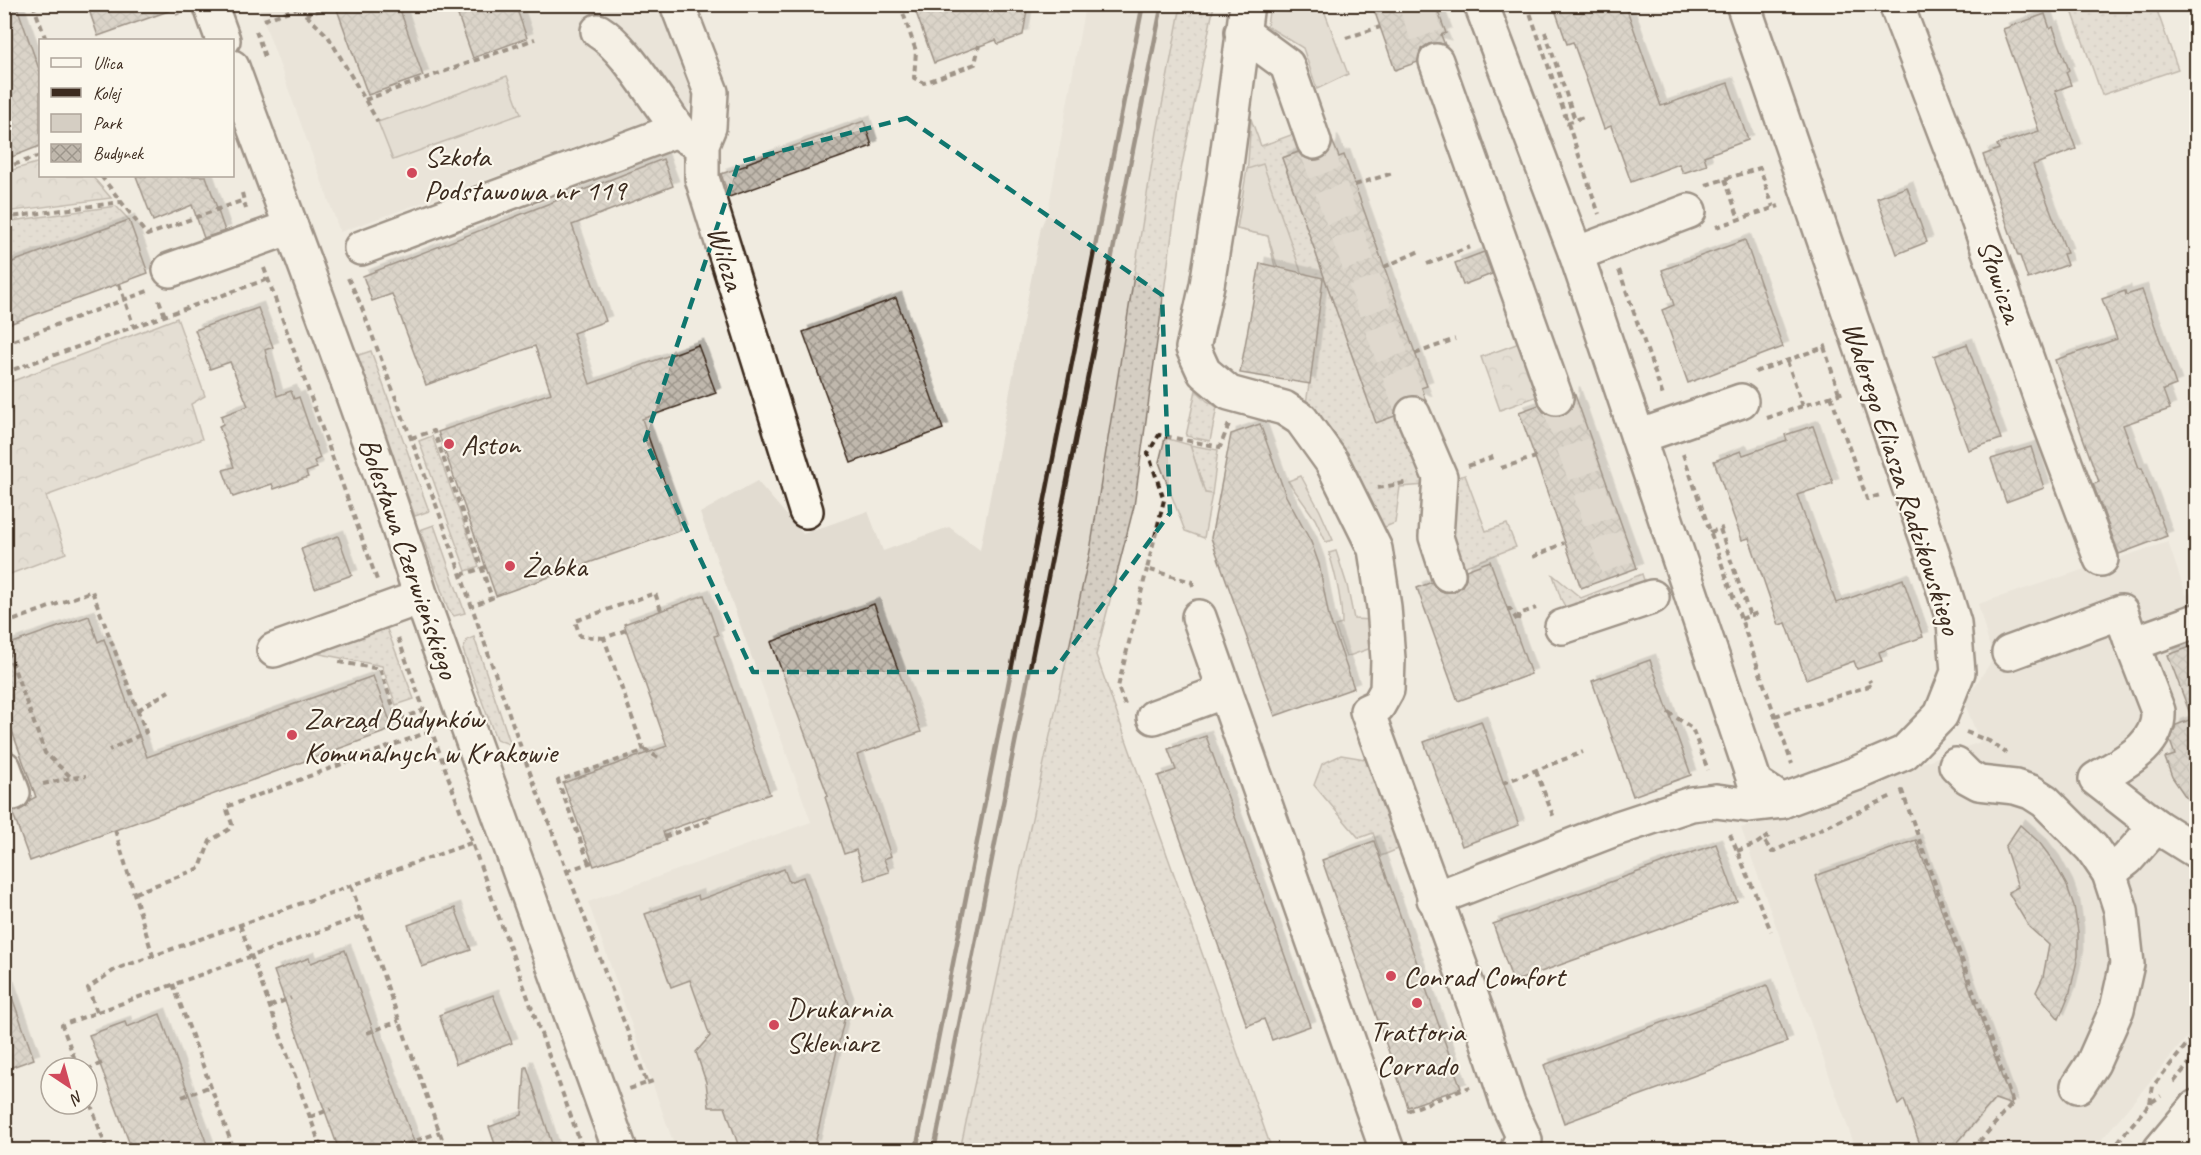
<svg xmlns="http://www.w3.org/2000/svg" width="2201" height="1155" font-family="Caveat,sans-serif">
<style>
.built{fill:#e2dcd1}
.grass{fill:url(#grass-dots);stroke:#887c70;stroke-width:1.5}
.forest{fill:url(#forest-crowns);stroke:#887c70;stroke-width:1.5}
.park{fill:#d5cec3;stroke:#887c70;stroke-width:1.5}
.building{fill:url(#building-cross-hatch);stroke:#3b2a1e;stroke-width:1.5;filter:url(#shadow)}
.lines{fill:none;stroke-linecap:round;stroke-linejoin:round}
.minor-tunnel{stroke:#ccc4b9;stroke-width:33;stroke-dasharray:33 16;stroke-linecap:butt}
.minor-casing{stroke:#3b2a1e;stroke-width:38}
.major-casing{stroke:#3b2a1e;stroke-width:38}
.path{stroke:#3b2a1e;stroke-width:4;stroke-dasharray:6 4.5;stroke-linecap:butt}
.minor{stroke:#fbf7ec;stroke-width:33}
.major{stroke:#fbf7ec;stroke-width:33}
.rail{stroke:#3b2a1e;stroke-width:4.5}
.marked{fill:none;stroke:#0f766e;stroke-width:4.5;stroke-dasharray:12 8;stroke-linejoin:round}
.poi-dot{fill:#d1495b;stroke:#fbf7ec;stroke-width:2}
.labels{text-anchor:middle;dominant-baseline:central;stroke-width:4.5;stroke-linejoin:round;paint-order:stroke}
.poi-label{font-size:30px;fill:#3b2a1e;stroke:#fbf7ec;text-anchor:start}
.street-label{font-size:30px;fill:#3b2a1e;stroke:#fbf7ec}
</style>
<defs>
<pattern id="grass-dots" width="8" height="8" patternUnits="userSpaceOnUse" patternTransform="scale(1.5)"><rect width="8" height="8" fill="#d5cec3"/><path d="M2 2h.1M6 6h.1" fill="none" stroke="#b8b1a7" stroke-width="1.8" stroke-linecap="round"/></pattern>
<pattern id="forest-crowns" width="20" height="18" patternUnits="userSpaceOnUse" patternTransform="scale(1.5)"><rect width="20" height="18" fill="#d5cec3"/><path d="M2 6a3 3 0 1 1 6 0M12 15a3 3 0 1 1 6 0" fill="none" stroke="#b8b1a7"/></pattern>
<pattern id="building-cross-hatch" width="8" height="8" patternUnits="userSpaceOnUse" patternTransform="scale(1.5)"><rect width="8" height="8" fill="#c0b8ad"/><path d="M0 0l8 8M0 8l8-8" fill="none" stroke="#9d968c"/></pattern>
<filter id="shadow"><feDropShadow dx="5.5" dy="-5.5" stdDeviation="0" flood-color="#0004"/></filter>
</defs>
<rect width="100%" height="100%" fill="#f0ebe0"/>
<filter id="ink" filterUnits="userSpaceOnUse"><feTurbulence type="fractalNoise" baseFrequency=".0167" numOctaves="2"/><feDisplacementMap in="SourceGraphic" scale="12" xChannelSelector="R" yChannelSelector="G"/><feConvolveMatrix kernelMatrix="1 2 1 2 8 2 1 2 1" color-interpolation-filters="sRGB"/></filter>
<g filter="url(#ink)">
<g class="built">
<path d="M258,5H665L695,83L690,107L340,232Z"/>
<path d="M1085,5H1214L1113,441L960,1150H676L588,902L811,822L700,513L757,481L803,534L868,511L883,551L949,527L980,550L1041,227L1048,211Z"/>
<path d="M2196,401V430L2186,406Z"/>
<path d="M2168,542L2186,595L2196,591V1026L2093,1150H1856L1741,828L1980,742L1964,702L1993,659L1978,604Z"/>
</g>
<g class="grass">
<path d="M1181,5H1214L1181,170L1134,506L1096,655L1272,1150H960L1090,551L1157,132Z"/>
<path d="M2070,5H2155L2178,69L2102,95Z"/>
<path d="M1251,119L1261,146L1302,131L1308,148L1282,158L1376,422L1401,414L1426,485L1400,487L1395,523L1380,529C1365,484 1344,434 1306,404L1312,364L1275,267L1268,236L1237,229L1247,176Z"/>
<path d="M116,206L129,220L5,265V222Z"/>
<path d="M371,351L429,511L415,516L356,356Z"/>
<path d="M1196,390L1207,401L1217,407L1210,441L1186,436Z"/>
<path d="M432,436L479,566L466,571L419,441Z"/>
<path d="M1190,445L1218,450L1212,494L1205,493Z"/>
<path d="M1465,475L1486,531L1507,524L1516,547L1463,567L1446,520L1455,478Z"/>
<path d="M434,525L465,613L454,616L448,609L420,530Z"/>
<path d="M1642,574L1647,589L1567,610L1561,599L1553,575L1581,598Z"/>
<path d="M385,624L414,699L396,705L382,666L305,651Z"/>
<path d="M474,637L511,745L496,739L463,650L467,640Z"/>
<path d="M1341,755L1365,759L1377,776L1403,847L1381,856L1373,833L1359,838L1314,785L1322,764Z"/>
</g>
<g class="forest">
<path d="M40,162V176H92L111,198L5,212V172Z"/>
<path d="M177,318L205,396L191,404L202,439L46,496L66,553L5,576V384Z"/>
<path d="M1522,342L1538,396L1500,410L1481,357Z"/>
</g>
<g class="park">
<path d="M1270,5H1322L1348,74L1317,89L1303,48L1267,26Z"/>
<path d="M507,76L521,114L393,160L378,122Z"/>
<path d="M1263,164L1310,297L1289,307L1268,236L1237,229L1247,169Z"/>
<path d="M1165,438L1190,445L1205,493L1212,494L1204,538L1185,531L1159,462Z"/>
<path d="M1301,476L1320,511L1333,540L1326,542L1315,519L1288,481Z"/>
<path d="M1336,551L1347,585L1354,619L1372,620L1374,647L1346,657L1335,626L1342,624C1342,599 1336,576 1329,553Z"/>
</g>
<g class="building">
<path d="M4,4H16L40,72V146L4,160Z"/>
<path d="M87,4H176L177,8L98,36Z"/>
<path d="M335,4H398L423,76L368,95Z"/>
<path d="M454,4H515L527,38L473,58Z"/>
<path d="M913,4H1028L1023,35L998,44L996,40L934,63Z"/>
<path d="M1372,4H1435L1446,33L1441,35L1445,45L1439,43L1429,44L1421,49L1418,62L1395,70Z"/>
<path d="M1553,4H1625L1661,106L1728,83L1748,140L1704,156L1707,165L1683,173L1679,164L1631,182L1611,126L1604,129L1573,42L1567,44Z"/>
<path d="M2045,14L2050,29L2053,27L2069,70L2066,72L2071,85L2055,91L2076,149L2033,165L2067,253L2063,254L2067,265L2028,279L2020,256H2018L1983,155L1999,149L1997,145L2039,131L2003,29Z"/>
<path d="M864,121L872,146L729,197L721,174L747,165V163Z"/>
<path d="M1332,140L1339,157L1344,155L1427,386L1421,388L1426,401L1416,396L1406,397L1398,403L1395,416L1376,423L1282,158L1299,152L1302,157L1310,160L1321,159L1329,154L1332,146Z"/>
<path d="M663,159L673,186L572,225L606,321L573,333L590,384L698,345L716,393L642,419L681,530L496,596L438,432L551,393L535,346L426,385L392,294L372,301L363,276Z"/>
<path d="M136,176H206L225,231L204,238L192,205L153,221Z"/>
<path d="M1907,187L1927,242L1897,254L1877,198Z"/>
<path d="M129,220L148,273L4,326V265Z"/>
<path d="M1745,240L1783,347L1688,383L1662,310L1674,305L1662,270Z"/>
<path d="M1484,252L1492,274L1463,285L1455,263Z"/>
<path d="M1260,263L1323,278L1310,384L1240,373Z"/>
<path d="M2142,290L2176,385L2163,390L2170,409L2123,425L2139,468H2142L2167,536L2119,554L2093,484L2099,482L2055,360L2117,339L2102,299L2125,291L2126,295Z"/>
<path d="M896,298L943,429L851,463L803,332Z"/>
<path d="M258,308L273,347L265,350L277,396L291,391L294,399L299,397L320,458L314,461L317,468L306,472L308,477L274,489L272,484L233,497L223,470L234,467L219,426L223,424L221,416L248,406L230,362L210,369L195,330Z"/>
<path d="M1967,344L2001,439L1968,450L1934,356Z"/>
<path d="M1574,392L1637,568L1581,588L1519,412L1539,405L1544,413L1552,416L1563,415L1571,410L1574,401Z"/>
<path d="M1260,424L1286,496L1311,542L1319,564L1329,617L1354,688L1275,716L1211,538L1231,434Z"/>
<path d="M1813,426L1833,483L1797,495L1836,603L1903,579L1923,637L1879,652L1882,661L1857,669L1854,661L1806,679L1786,623L1779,625L1749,538L1742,540L1714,461L1741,451L1743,455L1787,440L1785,435Z"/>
<path d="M2031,447L2044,488L2006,502L1991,459Z"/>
<path d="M338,536L352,575L315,588L301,549Z"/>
<path d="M1490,561L1531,674L1458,701L1417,588L1432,582L1436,588L1444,592H1454L1462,586L1466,578V570Z"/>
<path d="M704,595L718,635L714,636L770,794L663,832L666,841L594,866L563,783L667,746L624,624Z"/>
<path d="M874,604L921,732L857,755L891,856L884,859L889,872L865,880L856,850L844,854L825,797L828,796L771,642Z"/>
<path d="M89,616L98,642L104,639L147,757L373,676L393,729L30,861L12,811L20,810L27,806L30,800L36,797L4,709V646Z"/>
<path d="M2196,645V812L2172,777L2165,758L2175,755L2170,741L2176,725L2192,719L2168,655Z"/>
<path d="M1650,660L1691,775L1633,796L1592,681Z"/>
<path d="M1481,721L1519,825L1462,846L1424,742Z"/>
<path d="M1206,736L1310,1026L1272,1040L1264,1019L1247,1026L1158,776L1176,770L1168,749Z"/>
<path d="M2020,825L2039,842L2054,862L2067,886L2074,906L2078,932V956L2070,992L2059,1019L2036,992L2043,977L2049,945L2029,927L2008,892L2018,887L2005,847Z"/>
<path d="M1916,840L2012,1105L1995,1099L1951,1150H1922L1904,1100L1898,1105L1815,876Z"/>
<path d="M1374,841L1461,1088L1408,1107L1322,860Z"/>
<path d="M1716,844L1737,901L1513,982L1493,924Z"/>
<path d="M784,869L789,882L803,877L848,1003L815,1144L798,1150H740L725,1107H709L706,1082L696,1052L710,1036L690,980L671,987L645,914L698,895L699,900Z"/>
<path d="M455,908L471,950L422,967L408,925Z"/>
<path d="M345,950L379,1047L417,1150H339L274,971L309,958L311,963Z"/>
<path d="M1767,985L1787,1042L1564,1123L1544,1065Z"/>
<path d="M8,986L34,1059L4,1070V987Z"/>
<path d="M493,995L512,1043L456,1064L439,1015Z"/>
<path d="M160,1014L194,1109L209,1150H132L89,1035L125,1022L127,1027Z"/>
<path d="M525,1067H527L554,1150H497L489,1127L522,1115Z"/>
</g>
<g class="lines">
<g class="minor-tunnel">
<path d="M1415,4L1436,61"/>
<path d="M1314,142L1413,414"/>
<path d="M1556,398L1623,584"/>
</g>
<defs>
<g id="minor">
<path d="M210,4L223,40"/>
<path d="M677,4L711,92L709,127L702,144V178L806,511"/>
<path d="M1247,4L1225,173L1207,285L1193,348L1204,372L1229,393L1284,408L1301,419L1332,462L1375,549L1384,607L1388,659L1387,690L1378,706L1367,711L1485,1034L1508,1104L1525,1140L1519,1145L1518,1150"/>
<path d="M1481,4L1576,254L1755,783L1782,801"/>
<path d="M1896,4L1972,203L2042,402L2101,559"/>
<path d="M598,31C623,46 648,88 666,112C675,125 679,135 695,141"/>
<path d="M1242,32L1287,65L1314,142"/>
<path d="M1436,61L1556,398"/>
<path d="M232,67C296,243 365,418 421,597L620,1150"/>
<path d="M361,248L677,130"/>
<path d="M1576,254L1689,211"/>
<path d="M170,270L291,227"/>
<path d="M1413,414L1440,477L1436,537L1448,574"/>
<path d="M1638,437L1741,401"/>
<path d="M1199,617L1387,1150"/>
<path d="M2196,621L2132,644L2158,711C2160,747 2122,763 2096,779L2156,826L2196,851"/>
<path d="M1562,627L1652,597"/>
<path d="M274,650L421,597"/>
<path d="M2009,653L2121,612L2132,644"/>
<path d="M1154,717L1225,691"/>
<path d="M1956,765L1968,777L1979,783L2015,787L2031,792L2045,801L2092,848L2109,873L2121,910L2127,964L2117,1009L2093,1063L2078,1086"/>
<path d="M4,768L13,793"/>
<path d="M2109,873L2127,859L2156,826"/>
<path d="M1434,899L1612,830L1691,804L1716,801L1747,805L1782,801L1855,774L1904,753L1941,715L1958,672L1954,623L1937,568L1743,4"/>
</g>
<path id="major" d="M2160,1150L2196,1107"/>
</defs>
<use href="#minor" class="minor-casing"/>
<use href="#major" class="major-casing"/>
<g class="path">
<path d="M33,4L46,40"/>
<path d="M174,4L178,15"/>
<path d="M303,4L306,15L335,5"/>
<path d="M900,4L916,51L914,78L924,83L975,64L979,45"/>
<path d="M1527,4L1599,214"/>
<path d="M306,15L328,36L378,122"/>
<path d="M264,20L303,6"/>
<path d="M256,31L265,57"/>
<path d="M1545,32L1575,120"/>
<path d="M1346,38L1380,27"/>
<path d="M365,100L535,39"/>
<path d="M1567,123L1586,116"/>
<path d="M4,168L40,156"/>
<path d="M101,176L147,235L244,200"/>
<path d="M1725,179L1739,219"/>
<path d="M1355,185L1393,173"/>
<path d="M1706,185L1760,168L1773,207"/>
<path d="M242,193L246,209"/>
<path d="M4,218L121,202"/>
<path d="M1716,227L1779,206"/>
<path d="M1427,264L1470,247"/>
<path d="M1384,267L1422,250"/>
<path d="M264,268L377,580"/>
<path d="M1619,270L1663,396"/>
<path d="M348,278L360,303L441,518L526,762L647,1083L629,1089"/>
<path d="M119,284L134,327"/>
<path d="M159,300L165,316"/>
<path d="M4,344L148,291"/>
<path d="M1824,347L1839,393"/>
<path d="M1415,354L1455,339"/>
<path d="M1787,361L1803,406"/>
<path d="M1755,372L1827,346"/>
<path d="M4,373L268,279"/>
<path d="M1831,396L1867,499L1880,495"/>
<path d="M1767,418L1844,392"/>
<path d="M411,438L434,431L492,598L471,606"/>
<path d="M1683,454L1792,764"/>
<path d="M1468,466L1496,456"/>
<path d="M1501,468L1536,457"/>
<path d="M1378,488L1409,482"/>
<path d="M1720,529L1750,616"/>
<path d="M1710,532L1723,528"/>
<path d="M1533,557L1564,543"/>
<path d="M461,575L486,567"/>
<path d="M1193,586L1192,582L1147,569L1164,500L1148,453L1159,435L1220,447L1229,424"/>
<path d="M1507,609H1510L1517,620"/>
<path d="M1741,619L1760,612"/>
<path d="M1518,620L1519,614L1536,608"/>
<path d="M4,624L92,591L146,732L109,750"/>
<path d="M626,630L604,638L644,751"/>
<path d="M398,638L583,1150"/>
<path d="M604,638L580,636L575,621L655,593L661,610"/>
<path d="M4,641L45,753L72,778L86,776"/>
<path d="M339,662L380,669L398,720"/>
<path d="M1125,705L1118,687L1147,569"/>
<path d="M138,710L169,691"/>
<path d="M1668,712L1692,728L1708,770"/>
<path d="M1775,716L1872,685L1869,680"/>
<path d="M390,723L424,710"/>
<path d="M1966,732L1989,741L2006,753"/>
<path d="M1536,771L1554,818"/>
<path d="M1503,783L1583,752"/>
<path d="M43,784L71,778"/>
<path d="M1901,792L1902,791L2013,1103L1972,1150"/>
<path d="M115,830L153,956"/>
<path d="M1730,834L1771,931"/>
<path d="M1769,836L1763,839L1772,852L1894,795"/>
<path d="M664,837L711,820L710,816"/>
<path d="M1737,851L1756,844L1763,839"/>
<path d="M589,863L558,781L646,750L662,760"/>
<path d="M567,871L592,862"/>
<path d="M351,886L446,1150"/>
<path d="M135,893L200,868L210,841L231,828L232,824L226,807L431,731"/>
<path d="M240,925L322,1150"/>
<path d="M173,984L234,1150"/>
<path d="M270,1006L291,998"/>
<path d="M97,1012L88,988L116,969L471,843"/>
<path d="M367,1033L399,1021"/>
<path d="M78,1068L62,1025L362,916"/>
<path d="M87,1070L106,1061"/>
<path d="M2174,1082L2196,1055"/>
<path d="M647,1083L653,1081"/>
<path d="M87,1094L107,1150"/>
<path d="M182,1097L211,1086"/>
<path d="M2150,1103L2153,1086L2196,1033"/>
<path d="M1407,1111L1470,1087"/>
<path d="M310,1117L331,1109"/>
<path d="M407,1144L440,1132"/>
<path d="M2111,1150L2150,1103L2161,1096"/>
</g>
<use href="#minor" class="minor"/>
<use href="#major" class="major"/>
<g class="rail">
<path d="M916,1150L1143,4"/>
<path d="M934,1150L1162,4"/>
</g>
</g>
</g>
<path d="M0 0H2201V1155H0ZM907,118L1162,295L1170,513L1053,672H753L645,440L739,162Z" fill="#f0ebe0" fill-opacity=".55" fill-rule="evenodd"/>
<path class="marked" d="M907,118L1162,295L1170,513L1053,672H753L645,440L739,162Z"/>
<g class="poi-dot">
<circle cx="412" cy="173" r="6"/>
<circle cx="449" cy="444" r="6"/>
<circle cx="510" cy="566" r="6"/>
<circle cx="292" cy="735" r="6"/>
<circle cx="1391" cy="976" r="6"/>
<circle cx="1417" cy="1003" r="6"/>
<circle cx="774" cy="1025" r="6"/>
</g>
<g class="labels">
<g class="poi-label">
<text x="424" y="156">Szkoła<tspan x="424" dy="34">Podstawowa nr 119</tspan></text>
<text x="461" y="444">Aston</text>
<text x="522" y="566">Żabka</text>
<text x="304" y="718">Zarząd Budynków<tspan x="304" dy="34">Komunalnych w Krakowie</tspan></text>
<text x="1403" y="976">Conrad Comfort</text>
<text x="786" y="1008">Drukarnia<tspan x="786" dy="34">Skleniarz</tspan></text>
<text x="1417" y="1031" text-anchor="middle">Trattoria<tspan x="1417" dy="34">Corrado</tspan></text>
</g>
<g class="street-label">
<text transform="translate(726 258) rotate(73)">Wilcza</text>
<text transform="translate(2000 281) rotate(71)">Słowicza</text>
<text transform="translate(1902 478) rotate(72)">Walerego Eliasza Radzikowskiego</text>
<text transform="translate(409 558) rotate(71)">Bolesława Czerwieńskiego</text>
</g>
</g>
<rect width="2201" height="1155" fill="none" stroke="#fbf7ec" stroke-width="24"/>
<rect x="12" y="12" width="2177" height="1131" fill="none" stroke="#3b2a1e" stroke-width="2" filter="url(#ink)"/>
<rect x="39" y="39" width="195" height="138" fill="#fbf7ec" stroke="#aea59a" stroke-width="1.5"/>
<rect x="51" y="58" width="30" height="9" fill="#fbf7ec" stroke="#aea59a" stroke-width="1.5"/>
<text x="93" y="69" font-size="18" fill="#3b2a1e">Ulica</text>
<rect x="51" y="88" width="30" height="9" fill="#3b2a1e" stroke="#aea59a" stroke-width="1.5"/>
<text x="93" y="99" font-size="18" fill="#3b2a1e">Kolej</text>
<rect x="51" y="114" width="30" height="18" fill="#d5cec3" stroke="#aea59a" stroke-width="1.5"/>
<text x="93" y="129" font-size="18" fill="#3b2a1e">Park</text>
<rect x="51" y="144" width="30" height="18" fill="url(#building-cross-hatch)" stroke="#aea59a" stroke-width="1.5"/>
<text x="93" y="159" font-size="18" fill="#3b2a1e">Budynek</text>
<g transform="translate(69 1086) rotate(144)"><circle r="28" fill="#fbf7ec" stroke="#aea59a" stroke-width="1.5"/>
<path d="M0-4.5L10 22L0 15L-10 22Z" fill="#d1495b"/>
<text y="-9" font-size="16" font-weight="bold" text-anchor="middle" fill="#3b2a1e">N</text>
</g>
</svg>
